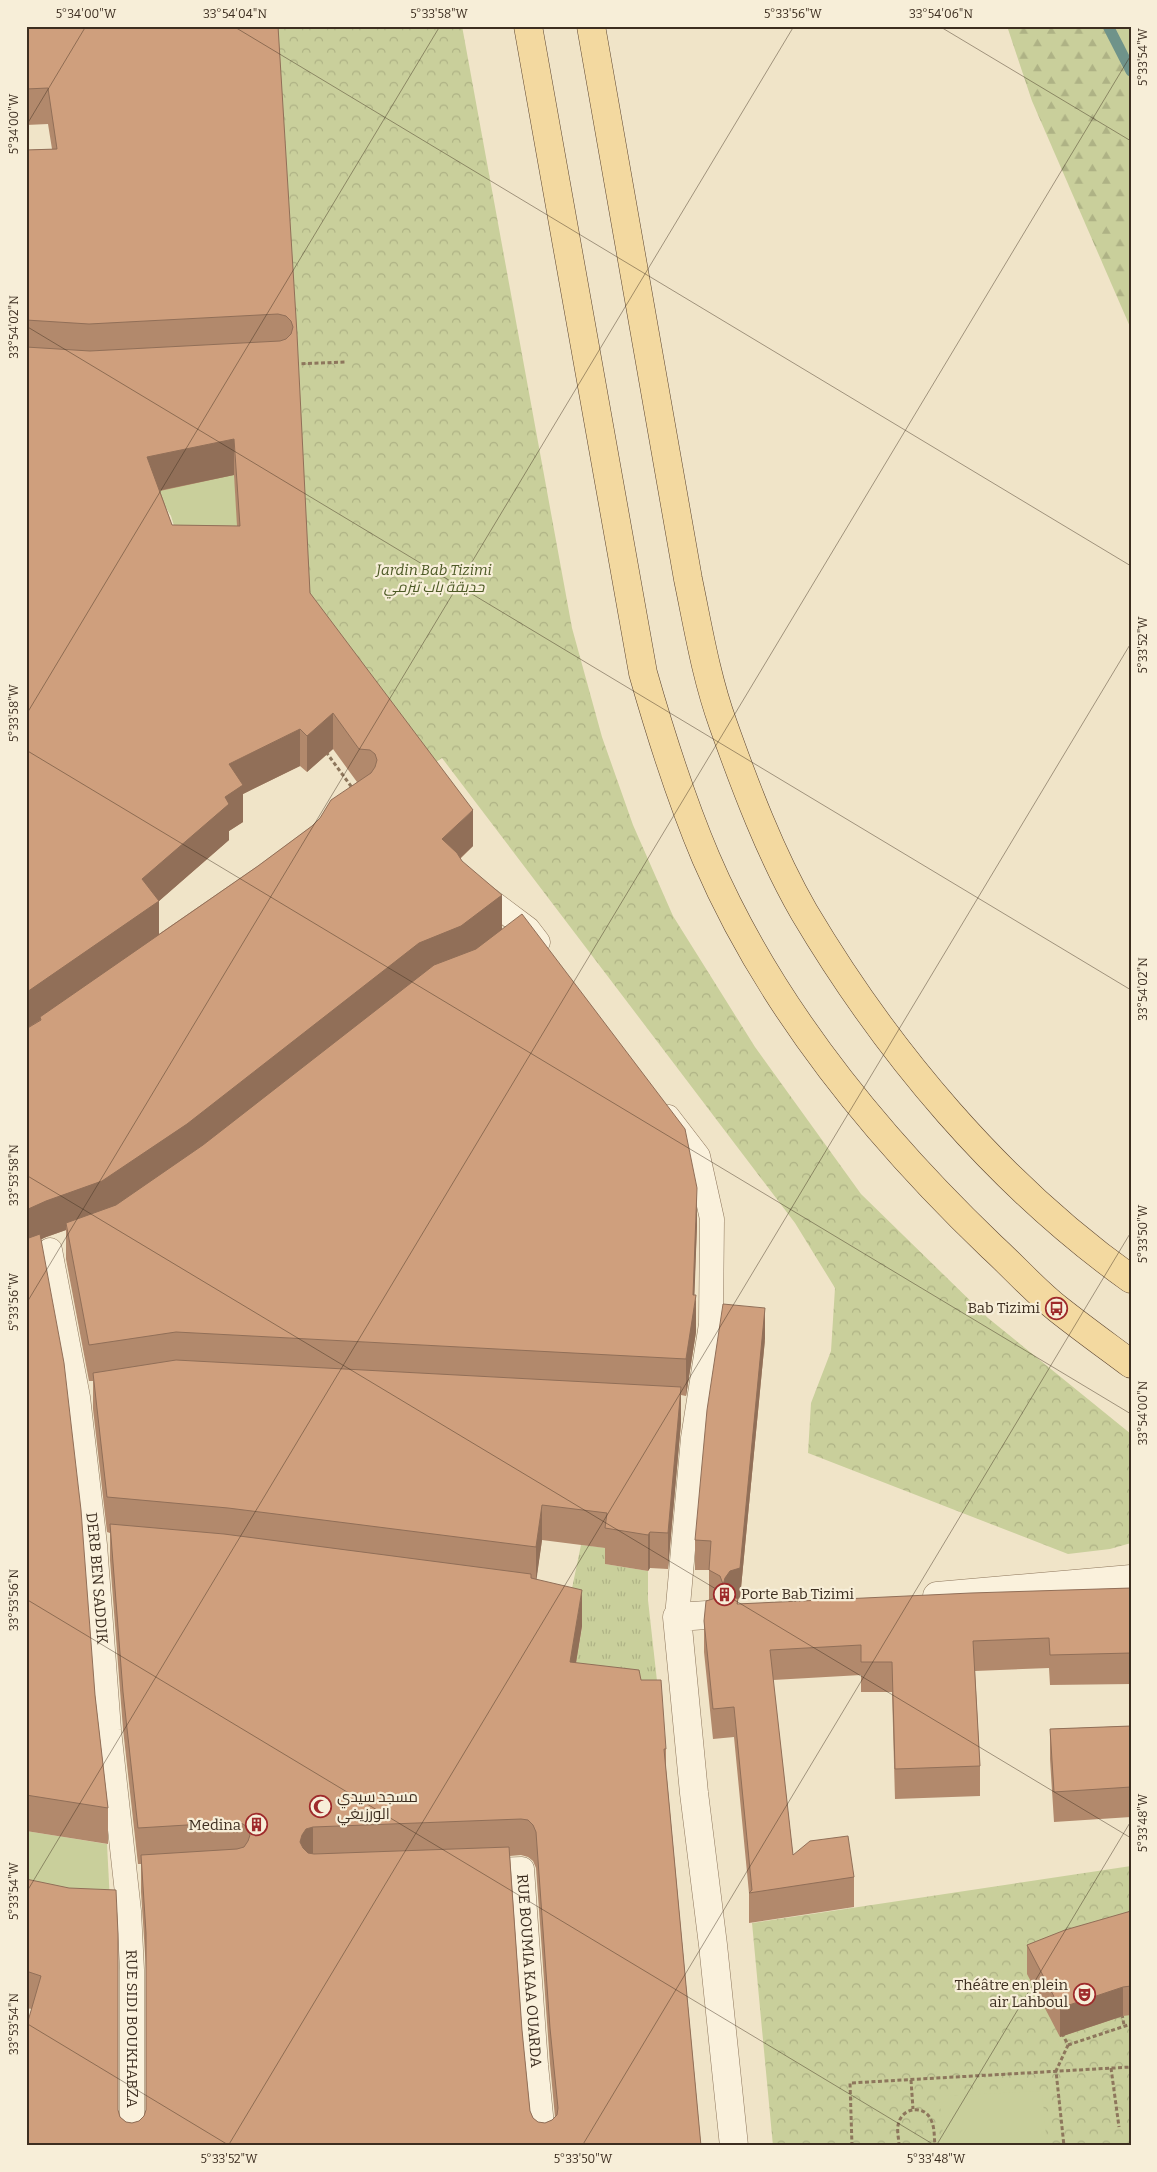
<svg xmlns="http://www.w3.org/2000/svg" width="1157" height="2172" font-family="Bitter,Cairo,serif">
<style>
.grass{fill:url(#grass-tufts)}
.forest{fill:url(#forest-firs)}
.park{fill:url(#park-crowns)}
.garden{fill:#c9cf9b}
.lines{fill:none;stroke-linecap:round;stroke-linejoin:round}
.stream{stroke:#6f938a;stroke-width:11}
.pedestrian-casing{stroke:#8d765c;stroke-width:25}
.minor-casing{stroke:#8d765c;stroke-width:29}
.primary-casing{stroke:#5b4430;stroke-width:29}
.path{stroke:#8d765c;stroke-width:3;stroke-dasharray:4 2.5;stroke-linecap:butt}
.pedestrian{stroke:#faf1dc;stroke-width:24}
.minor{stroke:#faf1dc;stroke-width:28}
.primary{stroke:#f3d9a0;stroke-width:28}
.wall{fill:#b2896c;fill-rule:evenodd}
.shaded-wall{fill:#916f58}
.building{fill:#cf9f7d;stroke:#916f58;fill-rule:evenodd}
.ticks{fill:none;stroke:#3d2e20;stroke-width:1;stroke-opacity:0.45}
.labels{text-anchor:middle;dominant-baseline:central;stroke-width:4.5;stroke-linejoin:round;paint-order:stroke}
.park-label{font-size:15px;font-style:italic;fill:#4d5a26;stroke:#f7eed8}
.poi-label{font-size:15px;fill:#3d2e20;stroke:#f7eed8;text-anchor:end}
.street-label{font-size:15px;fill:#3d2e20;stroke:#f7eed8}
.neatline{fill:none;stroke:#3d2e20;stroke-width:2}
.ticks-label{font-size:12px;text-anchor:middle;fill:#3d2e20}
</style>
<defs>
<pattern id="grass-tufts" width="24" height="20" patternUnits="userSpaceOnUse" patternTransform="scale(1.25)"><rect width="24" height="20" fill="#c9cf9b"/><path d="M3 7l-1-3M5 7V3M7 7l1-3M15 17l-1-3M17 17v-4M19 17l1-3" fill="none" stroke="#aeb285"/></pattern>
<pattern id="forest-firs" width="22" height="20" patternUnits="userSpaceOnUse" patternTransform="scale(1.25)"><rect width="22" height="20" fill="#c9cf9b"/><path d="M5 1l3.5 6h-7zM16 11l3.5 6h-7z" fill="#aeb285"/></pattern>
<pattern id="park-crowns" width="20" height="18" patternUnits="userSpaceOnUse" patternTransform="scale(1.25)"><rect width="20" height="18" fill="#c9cf9b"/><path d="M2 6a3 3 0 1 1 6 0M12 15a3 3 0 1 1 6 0" fill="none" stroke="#aeb285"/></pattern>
</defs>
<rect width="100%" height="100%" fill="#f0e4c8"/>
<path class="grass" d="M581,1545L607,1548L605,1564L648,1571V1600L661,1717L570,1699L582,1627L565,1622Z"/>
<path class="forest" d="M1007,26H1131V329L1032,101Z"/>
<g class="park">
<path d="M276,26H462L572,628L602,737L633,825L673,916L755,1047L861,1194L988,1318L1131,1434V1543L1110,1549L1068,1554L808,1453L811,1403L831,1351L835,1288L795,1223L442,758L419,774L310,629Z"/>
<path d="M1131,1866V2146H773L752,1923Z"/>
</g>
<g class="garden">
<path d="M234,468L240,562H185L171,516L156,491Z"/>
<path d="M26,1831L107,1844L110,1902L26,1889Z"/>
<path d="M1042,2091L1047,2146H944L939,2096Z"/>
</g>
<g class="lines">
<path class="stream" d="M1108,26L1131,71"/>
<defs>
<g id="pedestrian">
<path d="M476,890L528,929L538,942"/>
<path d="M668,1117L698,1156L712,1219L711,1324L693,1438L677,1617"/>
<path id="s1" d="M50,1250L78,1397L95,1545L109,1730L129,1911L132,1970V2146"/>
<path id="s2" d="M478,1871L522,1869L536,2065L544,2146"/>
</g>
<g id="minor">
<path d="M937,1596L1131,1579"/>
<path d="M707,1615L677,1617L694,1793L713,1945L734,2146"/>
</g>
<g id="primary">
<path d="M528,26L643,673C661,736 680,797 706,858C769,1005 877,1137 992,1247C1014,1267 1035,1291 1058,1309C1082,1328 1107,1346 1131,1364"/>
<path d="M591,26L688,579C698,627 706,677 723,724C745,786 771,855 804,912C887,1052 998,1184 1131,1279"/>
</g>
</defs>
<use href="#pedestrian" class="pedestrian-casing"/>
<use href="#minor" class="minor-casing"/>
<use href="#primary" class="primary-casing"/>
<g class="path">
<path d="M295,364L347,362"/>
<path d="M326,752L353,789"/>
<path d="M1122,2014L1124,2025"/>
<path d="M1062,2033L1068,2045L1056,2071L1064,2146"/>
<path d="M1068,2045L1131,2024"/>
<path d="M1111,2068L1119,2127"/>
<path d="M911,2080L913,2109"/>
<path d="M852,2146L850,2083L1131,2067"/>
<path d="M899,2146C899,2138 896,2129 899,2122C903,2108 923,2105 930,2118C935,2126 934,2137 935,2146"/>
</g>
<use href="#pedestrian" class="pedestrian"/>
<use href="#minor" class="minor"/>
<use href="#primary" class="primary"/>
</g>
<g class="wall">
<path d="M26,26H278L310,593L473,846L460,859L502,929L697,1225L694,1295L696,1332L686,1396L681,1395V1423L668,1569L650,1568L648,1571L605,1564V1548L542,1540L536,1580L582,1626L576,1663L641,1680L666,1749V1769L701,2146H26L32,2009L26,2008V1879L118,2110L120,2117L126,2122L132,2123L139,2121L144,2116L146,2110V1969L141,1892V1864H138L123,1729L110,1560V1533L107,1532L93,1409V1381H89L66,1259V1230L41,1239L95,1695L108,1808V1844L26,1831V1029L27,1028L26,1027V150L52,149L48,124L26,125ZM234,475L237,526L172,525L160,491ZM333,749L357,782L312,826L258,866L159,934V901L229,840V831L243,822V794L300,766L307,772ZM521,1855L528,1857L533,1861L536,1868L550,2064L555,2117L552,2120L545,2123L538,2122L533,2118L530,2111L522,2030L510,1856Z"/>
<path d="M765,1339L740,1598L738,1599V1604L1131,1588V1684L1050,1685L1049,1668L975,1671L980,1766V1796L895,1799L892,1692H861V1675L773,1680L793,1855L854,1877V1907L749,1923V1893L734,1737L713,1739L704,1652V1621L709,1600V1570H695V1540Z"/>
<path d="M1131,1726V1817L1054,1822L1050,1759V1729Z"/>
<path d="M1131,1911V2015L1123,2016L1060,2037L1027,1974V1945Z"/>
</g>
<g class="shaded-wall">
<path d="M234,439V475L147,493V457Z"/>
<path d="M333,713V749L307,772V736Z"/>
<path d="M300,729V766L243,794V822L229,831V840L159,901V937L40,1017V1020L27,1028V992L225,797L229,764Z"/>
<path d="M473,810V846L442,875V839Z"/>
<path d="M502,895V931L187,1160L102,1218L66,1223V1230L46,1237L26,1247V1210L419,943Z"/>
<path d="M697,1188V1225L694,1308L696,1295V1332L686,1396V1359L693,1295Z"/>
<path d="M765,1308V1339L740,1598L730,1602L723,1585Z"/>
<path d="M681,1387V1423L668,1569V1533Z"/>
<path d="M542,1505V1540L536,1583V1547Z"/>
<path d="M650,1532V1568L648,1571V1535Z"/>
<path d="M582,1590V1626L570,1699V1662Z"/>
<path d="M313,1827V1863L306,1866L300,1842L302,1835L306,1829Z"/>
<path d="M1123,1987V2016L1060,2037V2008Z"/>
</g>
<g class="building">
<path d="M26,26H278L297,334L310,593L473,810L442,839L457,853L462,861L502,895L461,926L419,943L187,1124L102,1181L46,1201L26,1210V1029L41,1020L40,1017L258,866L312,826L320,818L331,800L371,773L375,767L377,760L375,754L370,750L359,749L333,713L307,736L300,729L229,764L243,785L225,797L229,804L142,879L159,901L27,992L26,990V347L90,351L280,341L286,339L291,334L293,327L291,321L286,316L278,314L89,324L26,320V150L57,149L48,88L26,89ZM234,439L240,526L172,525L147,457Z"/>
<path d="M522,914L685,1129L697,1188L693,1295H696L686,1359L176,1332L89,1345L66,1223L116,1205L203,1145L434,965L476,949Z"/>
<path d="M40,1234L64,1363L81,1510L95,1695L108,1808L26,1795V1239Z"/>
<path d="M723,1304L765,1308L740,1568L730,1571L725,1578L723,1585L727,1593L738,1599L737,1604L971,1593L1131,1588V1653L1050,1655L1049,1638L973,1641L980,1766L895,1769L892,1662H861V1645L770,1650L793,1855L810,1841L848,1836L854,1877L749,1893L752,1890L734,1707L713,1709L704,1621L706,1601L716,1598L721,1591L723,1584L720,1576L709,1570L711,1541L695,1540L707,1410Z"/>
<path d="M176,1360L681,1387L668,1533L650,1532L648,1535L605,1528L607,1513L542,1505L536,1547L228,1508L107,1497L93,1373Z"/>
<path d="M110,1524L224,1534L531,1574V1578L582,1590L570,1662L639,1670L641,1680H661L666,1749H664L701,2146H26V2028L41,1976L26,1971V1879L69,1888L116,1890L118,1934V2110L120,2117L126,2122L132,2123L139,2121L144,2116L146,2110V1933L141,1855L237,1849L244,1847L248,1841L250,1835L248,1828L243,1824L236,1822L138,1828L123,1692ZM521,1819L528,1820L533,1825L536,1832L550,2028L558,2108L557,2115L552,2120L545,2123L538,2122L533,2118L530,2111L522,2030L509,1847L314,1854L308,1853L303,1848L300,1842L302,1835L306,1829L313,1827Z"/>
<path d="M1131,1726V1787L1054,1792L1050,1729Z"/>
<path d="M1131,1911V1986L1123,1987L1060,2008L1027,1945L1065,1930Z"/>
</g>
<path class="ticks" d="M233,26L1131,566M939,26L1131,141M26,126L86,26M26,326L1131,990M26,715L440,26M26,750L1131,1414M26,1175L1131,1838M26,1304L794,26M26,1599L936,2146M26,1893L1131,55M26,2023L230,2146M228,2146L1131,643M582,2146L1131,1232M936,2146L1131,1821"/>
<defs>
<symbol id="bus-ring" viewBox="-11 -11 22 22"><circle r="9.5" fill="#f7eed8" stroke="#9e2a2b" stroke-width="1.5"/><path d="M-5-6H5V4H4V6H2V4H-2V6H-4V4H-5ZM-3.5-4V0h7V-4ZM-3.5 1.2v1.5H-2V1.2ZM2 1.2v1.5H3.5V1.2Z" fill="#9e2a2b"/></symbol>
<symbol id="building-ring" viewBox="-11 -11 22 22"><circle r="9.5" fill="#f7eed8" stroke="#9e2a2b" stroke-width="1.5"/><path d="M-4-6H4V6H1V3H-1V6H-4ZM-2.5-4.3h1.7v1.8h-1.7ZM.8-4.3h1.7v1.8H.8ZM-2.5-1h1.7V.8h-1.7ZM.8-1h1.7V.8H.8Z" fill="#9e2a2b"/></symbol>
<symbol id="mosque-ring" viewBox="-11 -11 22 22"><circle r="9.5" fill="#f7eed8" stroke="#9e2a2b" stroke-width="1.5"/><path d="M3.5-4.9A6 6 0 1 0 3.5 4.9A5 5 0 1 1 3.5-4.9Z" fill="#9e2a2b"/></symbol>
<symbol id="theatre-ring" viewBox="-11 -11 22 22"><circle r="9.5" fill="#f7eed8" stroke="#9e2a2b" stroke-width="1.5"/><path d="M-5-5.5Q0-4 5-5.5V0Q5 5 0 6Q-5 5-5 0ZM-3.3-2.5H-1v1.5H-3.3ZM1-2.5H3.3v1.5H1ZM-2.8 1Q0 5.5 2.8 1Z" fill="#9e2a2b"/></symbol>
</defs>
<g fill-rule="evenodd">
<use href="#bus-ring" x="1044" y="1296" width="25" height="25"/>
<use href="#building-ring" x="712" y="1582" width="25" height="25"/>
<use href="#mosque-ring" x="308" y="1794" width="25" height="25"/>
<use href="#building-ring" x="244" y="1812" width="25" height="25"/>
<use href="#theatre-ring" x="1072" y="1982" width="25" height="25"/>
</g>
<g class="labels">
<g class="park-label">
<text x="434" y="570">Jardin Bab Tizimi<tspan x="434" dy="17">حديقة باب تيزمي</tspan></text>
</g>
<g class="poi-label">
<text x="1040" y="1308">Bab Tizimi</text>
<text x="741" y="1594" text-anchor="start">Porte Bab Tizimi</text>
<text x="337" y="1797" text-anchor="start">مسجد سيدي<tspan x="337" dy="17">الورزيغي</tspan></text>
<text x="241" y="1825">Medina</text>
<text x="1068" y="1985">Théâtre en plein<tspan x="1068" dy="17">air Lahboul</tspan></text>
</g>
<g class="street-label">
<text stroke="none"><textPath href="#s1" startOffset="332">DERB BEN SADDIK</textPath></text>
<text stroke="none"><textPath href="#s2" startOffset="146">RUE BOUMIA KAA OUARDA</textPath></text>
<text stroke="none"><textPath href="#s1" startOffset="784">RUE SIDI BOUKHABZA</textPath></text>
</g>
</g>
<rect width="1157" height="2172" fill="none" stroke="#f7eed8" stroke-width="55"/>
<rect x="28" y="28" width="1102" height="2116" class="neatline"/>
<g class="ticks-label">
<text x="86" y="18">5°34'00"W</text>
<text x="235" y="18">33°54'04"N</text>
<text x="439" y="18">5°33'58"W</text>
<text x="793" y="18">5°33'56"W</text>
<text x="941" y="18">33°54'06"N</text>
<text transform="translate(1143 57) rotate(-90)" y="4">5°33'54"W</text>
<text transform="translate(14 124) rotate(-90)" y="4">5°34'00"W</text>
<text transform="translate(14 327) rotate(-90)" y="4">33°54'02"N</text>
<text transform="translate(1143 645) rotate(-90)" y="4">5°33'52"W</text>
<text transform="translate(14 713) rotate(-90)" y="4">5°33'58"W</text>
<text transform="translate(1143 989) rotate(-90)" y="4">33°54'02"N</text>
<text transform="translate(14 1175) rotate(-90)" y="4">33°53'58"N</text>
<text transform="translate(1143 1234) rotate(-90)" y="4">5°33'50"W</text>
<text transform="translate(14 1302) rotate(-90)" y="4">5°33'56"W</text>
<text transform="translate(1143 1413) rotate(-90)" y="4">33°54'00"N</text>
<text transform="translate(14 1600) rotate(-90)" y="4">33°53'56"N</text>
<text transform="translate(1143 1823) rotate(-90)" y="4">5°33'48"W</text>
<text transform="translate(14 1891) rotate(-90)" y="4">5°33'54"W</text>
<text transform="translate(14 2024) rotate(-90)" y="4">33°53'54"N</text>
<text x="229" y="2163">5°33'52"W</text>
<text x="583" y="2163">5°33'50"W</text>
<text x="936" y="2163">5°33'48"W</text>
</g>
</svg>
